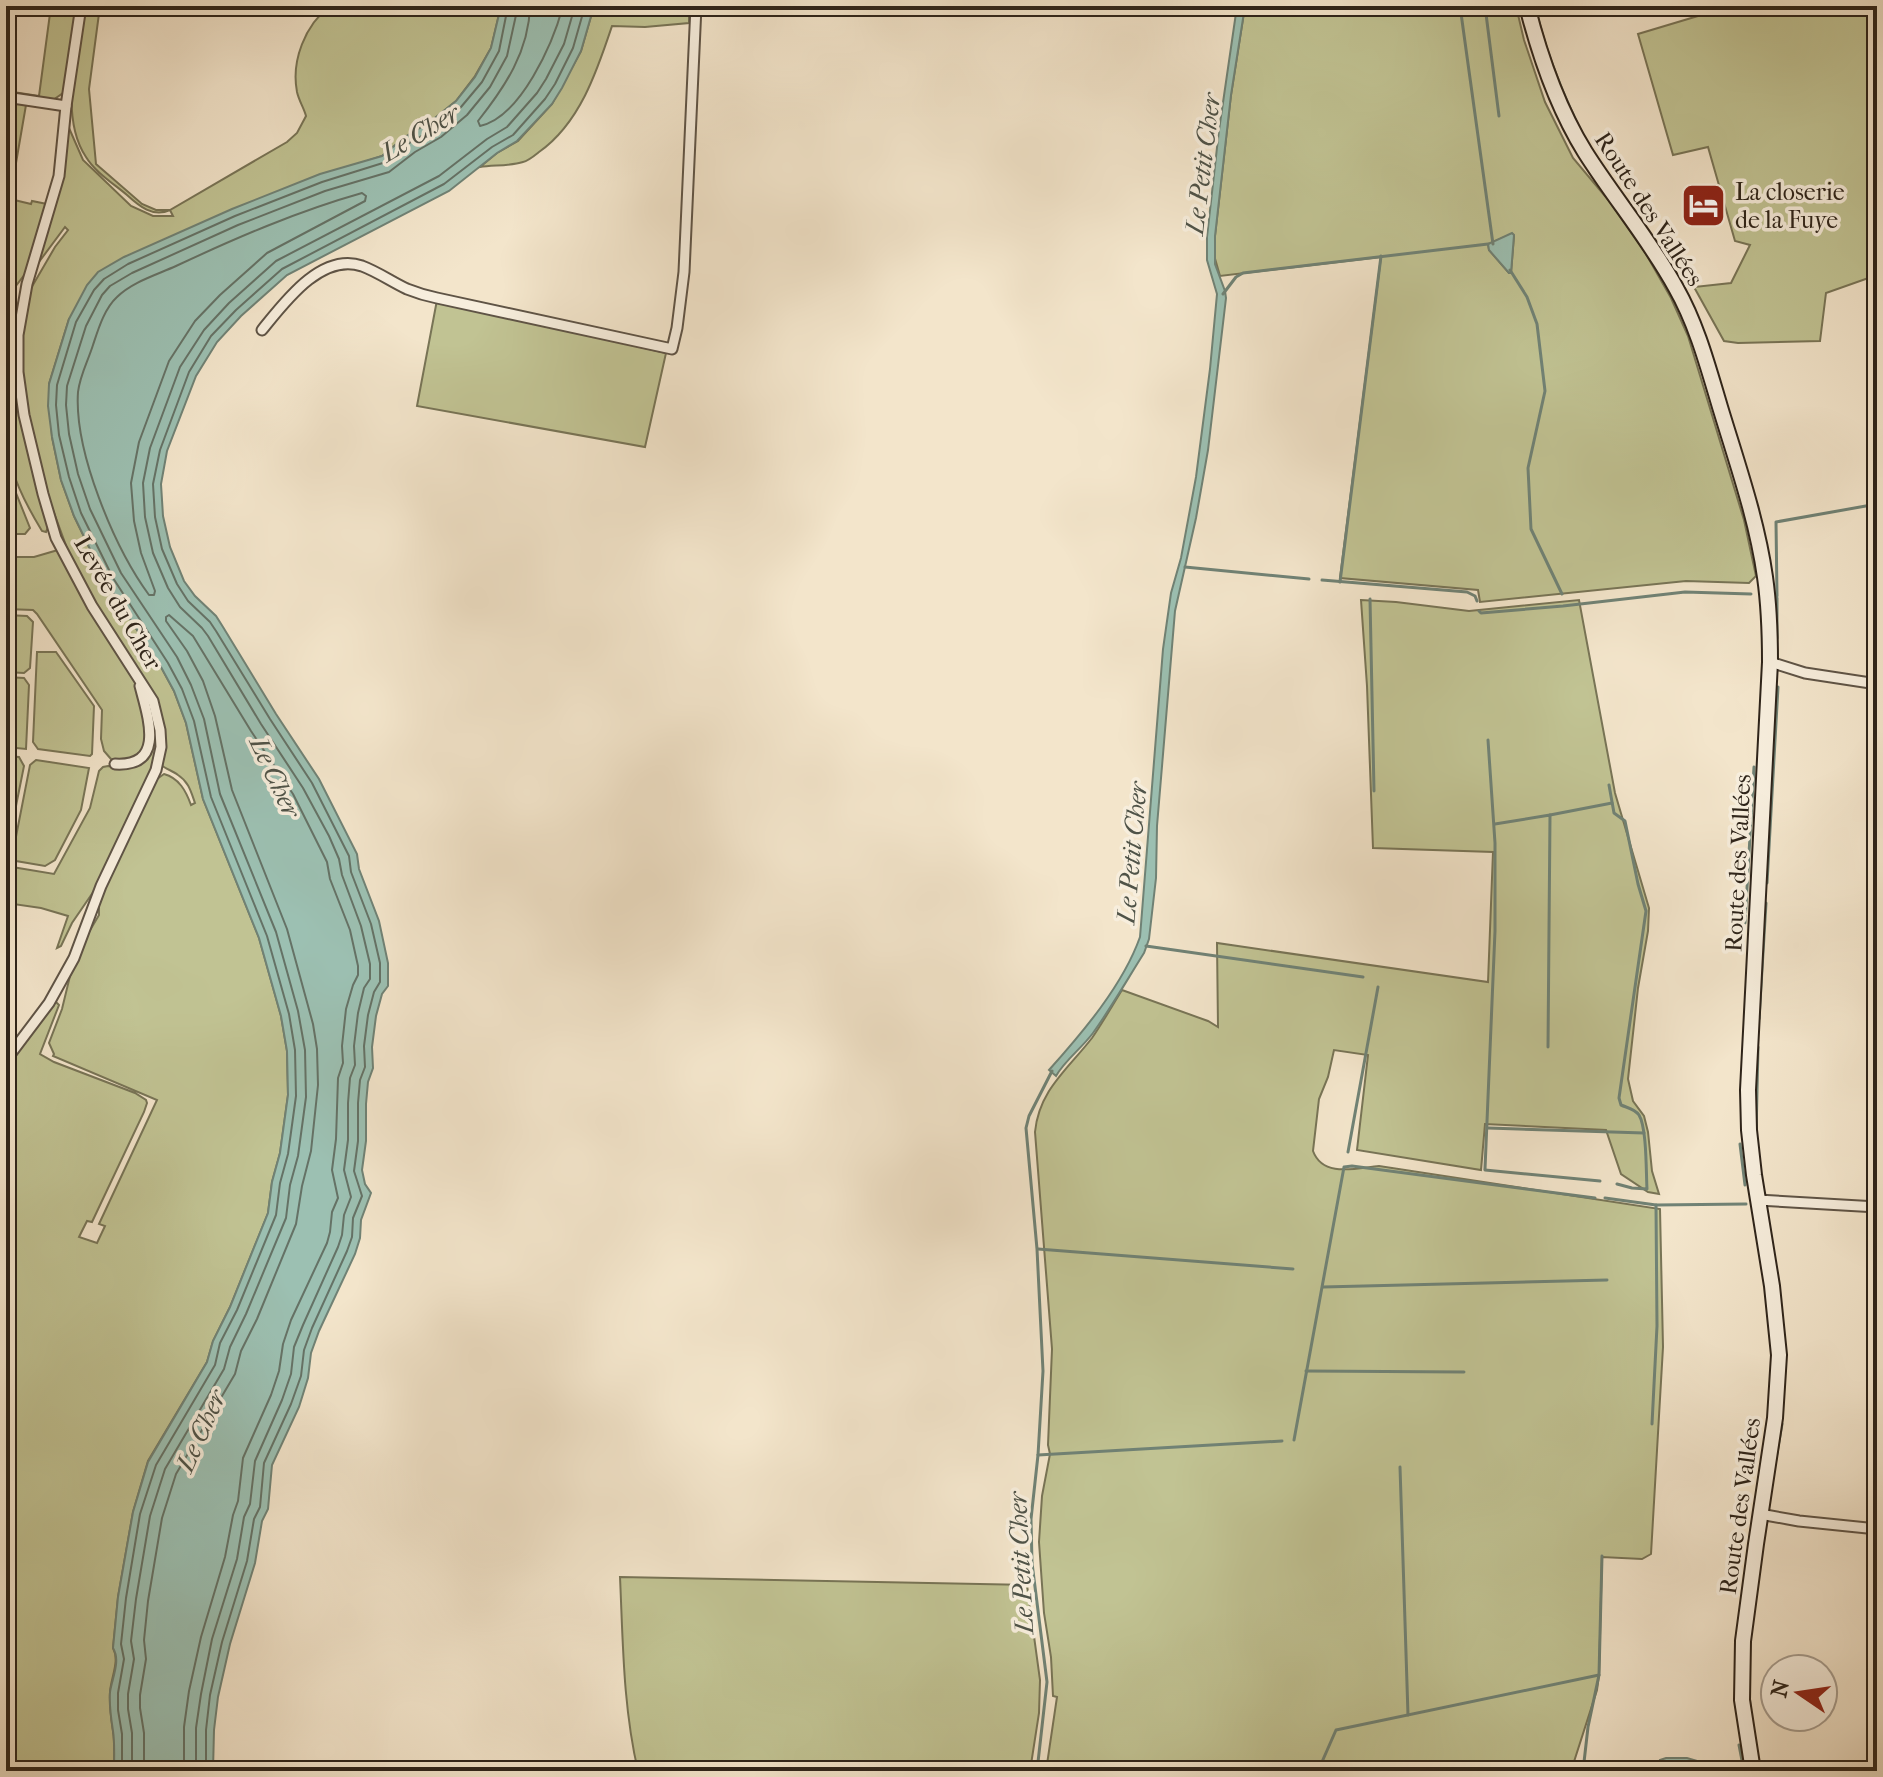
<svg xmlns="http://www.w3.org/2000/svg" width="1883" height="1777" font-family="'IM FELL French Canon',serif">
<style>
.green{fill:#c1c393;stroke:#787456;stroke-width:2;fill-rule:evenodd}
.water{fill:#9cc0b2;stroke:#708275;stroke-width:2}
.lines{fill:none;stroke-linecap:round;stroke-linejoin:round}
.shore{stroke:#657266;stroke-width:2}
.stream{stroke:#708275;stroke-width:3}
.street-casing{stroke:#5f5446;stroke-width:13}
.secondary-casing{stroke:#2e241a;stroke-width:18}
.street{stroke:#f7eedd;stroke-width:9}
.secondary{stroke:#f7eedd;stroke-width:14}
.labels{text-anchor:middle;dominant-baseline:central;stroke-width:7;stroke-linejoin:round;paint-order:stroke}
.poi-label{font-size:24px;fill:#2e241a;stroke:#f7eedd;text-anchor:start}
.street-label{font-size:24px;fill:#2e241a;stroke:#f7eedd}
.water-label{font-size:26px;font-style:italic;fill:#4f5348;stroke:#f7eedd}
</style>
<rect width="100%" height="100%" fill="#f3e5cb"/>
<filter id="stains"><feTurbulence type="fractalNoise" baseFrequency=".0025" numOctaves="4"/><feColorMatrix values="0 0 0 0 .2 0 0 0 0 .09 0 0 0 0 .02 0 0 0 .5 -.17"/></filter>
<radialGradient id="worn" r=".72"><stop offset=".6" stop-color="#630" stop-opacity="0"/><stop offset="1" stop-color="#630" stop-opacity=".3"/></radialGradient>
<g class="green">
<path d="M51,6H76L66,85L63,93L53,100L6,94V91L39,96Z"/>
<path d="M83,6H100L89,89L96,164L142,204L156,210H170L287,142L297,133L306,116C304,108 299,101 297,92C291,61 305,25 330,6H501L491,48L475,76L456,101L430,122L405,137L382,156L361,163L69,319L49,384L52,437L61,480L74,516L106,582L161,667L174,691L186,723L203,799L259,938L281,1016L287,1051L288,1095L280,1153L272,1182L268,1213L230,1307L213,1341L207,1362L148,1461L133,1512L118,1597L113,1648C120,1661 111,1677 110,1692C109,1706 111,1718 113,1731C115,1744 114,1758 114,1771H6V1068L53,1002H56L59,1005L40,1054L54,1062L135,1093L146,1100L147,1103L144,1112L92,1222L87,1221L79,1237L97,1243L105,1226L99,1224L157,1100L53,1056L54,1054L49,1043L62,1009L70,976L89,932L99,915V904L102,893L157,779L164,774C179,778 186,791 191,805L195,803C191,792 189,782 178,775C173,771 166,769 161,765L164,735L68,551L46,491L29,425L21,371L22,334L30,290L55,247L68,230L65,227L36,266L69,128L83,160L131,206L153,216H173L170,210C153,218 139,206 127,195C114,184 95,172 86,157C59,117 77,51 83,6Z"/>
<path d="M594,6H689V23L645,27L612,26C597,71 580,123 539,152C534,156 528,161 523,162C510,166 493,165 480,167L497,153L518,141L552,104L581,51Z"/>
<path d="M1245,6H1516L1524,40L1545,102L1573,158L1610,202L1646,254L1671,298L1688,336L1744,520L1756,576L1749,583L1686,581L1480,602L1478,590L1340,578L1381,257L1220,276L1214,255L1215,236L1231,95ZM1512,234L1514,236L1511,273H1509L1489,250L1488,244Z"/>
<path d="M1707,6H1877V275L1826,293L1820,341L1738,343L1724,341L1694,287L1731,283L1750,245L1735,241L1708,147L1673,155L1638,34L1708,13Z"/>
<path d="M6,101L26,105L16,163L11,162L6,192Z"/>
<path d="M6,198L31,204L32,201L47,204L25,274L15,287L7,288Z"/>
<path d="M437,300L666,353L645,447L417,406Z"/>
<path d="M16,301C20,312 15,326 14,337C13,356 13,375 16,393C22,437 37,481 49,525L46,532L42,531C25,503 10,474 6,441V332L13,304Z"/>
<path d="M6,468L30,528L25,534H6Z"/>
<path d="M6,538H13L14,541L10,546L14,557H34L58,550L135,681L147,726L144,750L136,759L118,761L111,759L104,751L101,739L102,710L37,614L33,610L6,609Z"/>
<path d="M1361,600L1396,602L1469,611L1579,600L1615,793L1649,908L1648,931L1638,988L1628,1079L1633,1101L1644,1116L1648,1132L1652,1171L1659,1194L1648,1192L1621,1174L1606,1130L1485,1124L1481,1170L1357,1150L1368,1055L1334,1050L1328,1077L1319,1099L1313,1151C1323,1178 1356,1168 1379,1166L1660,1209L1663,1347L1651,1554L1642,1559L1602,1557L1599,1675L1597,1690L1571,1771H1046L1057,1697L1053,1696L1051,1657L1044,1613L1039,1542L1042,1496L1050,1454L1048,1445L1052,1349L1035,1132C1039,1090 1068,1069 1092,1038C1103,1022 1112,1006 1122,990L1208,1021L1218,1027L1217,943L1488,982L1493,852L1373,848L1367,686Z"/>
<path d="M6,615L27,616L33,622L30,668L24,673L6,672Z"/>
<path d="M37,652H56L94,706L92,754L90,756L38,749L33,742Z"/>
<path d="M6,677L24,678L29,685L26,749L6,747Z"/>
<path d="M156,737V753L151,772L98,885L72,923L61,946L57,948L68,916L41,908L6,903V866L54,874L90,808L99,771L103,767L108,766C145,769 137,766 156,737Z"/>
<path d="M6,756L19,757L24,766L6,856Z"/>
<path d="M36,760L89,768L81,810L55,860L45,866L16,861L12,857L30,765Z"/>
<path d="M620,1577L1027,1585L1040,1680L1039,1713L1030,1771H638C623,1707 623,1642 620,1577Z"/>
</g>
<g class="water">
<path d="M501,6H594L581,51L562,88L552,104L517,141L497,153L449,191L287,275L241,316L217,342L196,376L167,451L161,484L163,516L170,547L184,581L195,596L216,616L223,627L276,714L319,779L357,854L359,869L379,921L388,963V986L382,994L376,1016L372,1047L373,1068L368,1082L366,1104V1141L362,1170L365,1184L371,1193L361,1220L360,1238L355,1254L319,1331L311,1353L308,1378L299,1407L272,1465L268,1509L262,1521L255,1563L230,1644L218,1697L214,1730L213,1771H114C114,1758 115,1744 113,1731C111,1718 109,1706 110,1692C112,1678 121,1661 113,1648L118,1597L133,1512L148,1462L207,1362L213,1341L230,1307L268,1213L272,1182L280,1153L288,1095L287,1051L281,1016L259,938L203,799L186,723L174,691L161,667L106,582L74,516L61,480L52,437L48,406L49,384L69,319L87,285L98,272L124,257L232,209L320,174L382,156L405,137L430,122L456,101L475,77L491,48Z"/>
<path d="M1237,6H1245L1231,95L1215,236V264L1225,291L1226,298L1208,450L1196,518L1175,611L1157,826L1156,878L1149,939L1144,953C1127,980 1111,1008 1093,1033C1081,1049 1065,1060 1056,1076L1049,1070C1083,1032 1123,985 1140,937L1163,649L1171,593L1181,558L1196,477L1210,369L1217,294L1207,260V237L1219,130Z"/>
<path d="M1512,233L1514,235L1511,273H1509L1489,250L1488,244Z"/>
<path d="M1666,1758H1687L1701,1762L1703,1766L1700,1769L1666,1771L1661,1768L1660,1760Z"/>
</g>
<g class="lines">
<g class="shore">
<path d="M530,6C529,51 505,87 478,121L480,126C521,117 553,43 563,6"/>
<path d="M362,193L366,196L365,201L267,253L220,295L195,321L169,361L139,442L131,483L134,521L141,553L155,591L154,595H149C114,547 74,451 78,392C80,375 88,361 93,345C98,330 104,309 117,297C132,282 156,275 176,266C236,238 298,211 362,193Z"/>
<path d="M122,1771V1734L118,1710V1693L124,1659L121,1644L126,1598L140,1514L156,1465L215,1365L220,1343L237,1310L276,1215L280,1183L288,1154L296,1096L295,1050L289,1014L267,936L211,797L194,721L182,689L168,663L113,578L81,513L69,477L59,435L56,405L57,385L76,322L94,290L104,279L128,264L235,216L322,182L386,162L409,143L435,129L461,107L482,82L499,51L508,6"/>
<path d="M132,1771V1733L128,1709V1694L134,1659L131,1641L136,1599L150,1516L165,1469L224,1369L230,1347L246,1314L286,1218L290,1185L298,1156L306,1097L305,1050L298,1011L276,932L220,794L204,719L191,685L177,657L121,573L90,509L78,474L69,434L66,405L67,386L86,326L102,295L110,286L132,273L238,225L325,191L389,172L415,152L441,137L467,115L490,87L507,56L518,6"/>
<path d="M144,1771V1733L140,1708V1695L146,1659L144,1640L148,1601L162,1518L176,1474L235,1374L241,1351L257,1319L296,1224L302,1186L311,1151L318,1085L317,1049L313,1024L287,929L232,790L215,716L203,681L187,651L166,621V617L169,615L193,636L251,731L293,794L327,862L330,879L350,930L358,966V975L353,985L346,1009L342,1046L343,1063L338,1078L336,1139L332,1170L338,1198L332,1212L330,1232L327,1243L291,1320L283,1344L279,1371L271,1395L243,1458L238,1501L233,1515L225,1557L201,1637L189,1691L184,1727V1771"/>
<path d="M196,1771V1728L201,1694L212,1639L237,1559L244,1517L250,1504L255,1461L282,1400L291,1374L294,1347L303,1325L338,1247L342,1235L344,1215L351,1197L344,1170L348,1140V1103L350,1078L355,1065L354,1046L358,1013L364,988L370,979V964L361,926L342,875L339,859L329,836L303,788L261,724L208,636L202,628L180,607L168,588L153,553L145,517L143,483L150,448L180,367L204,330L229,303L276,261L439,176L487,139L507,127L537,93L546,79L564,44L575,6"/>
<path d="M206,1771V1730L210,1695L222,1642L247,1561L254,1519L260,1507L264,1463L291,1404L301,1376L304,1350L312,1328L347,1251L352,1237L353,1218L362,1196L354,1171L358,1141V1103L360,1080L365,1067L364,1046L368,1015L374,992L380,982V963L371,924L351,872L349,856L312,783L270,719L216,631L210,622L188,601L177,584L162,549L155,517L153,484L160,450L189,372L211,336L236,310L282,269L444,184L492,147L513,135L545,99L555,84L573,48L585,6"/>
</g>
<g class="stream">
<path d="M1460,6L1493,244"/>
<path d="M1485,6L1499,116"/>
<path d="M1535,6C1544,47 1559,85 1577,123"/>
<path d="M1510,270L1527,297L1537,324L1545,391L1528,468L1531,529L1562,594"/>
<path d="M1223,294L1236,277L1243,273L1488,244"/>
<path d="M1185,567L1309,579"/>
<path d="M1322,580L1467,592L1475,596L1477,601"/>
<path d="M1340,582L1381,256"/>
<path d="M1776,596H1777L1776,522L1877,504"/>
<path d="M1370,599L1374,791"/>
<path d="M1479,611L1481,613L1563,606L1685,592L1751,594"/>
<path d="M1777,638V598"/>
<path d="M1609,785L1614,813L1625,821L1638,884L1646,911L1619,1098L1621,1105C1628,1108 1635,1109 1639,1115C1647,1128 1646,1173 1647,1189L1632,1188L1617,1184"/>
<path d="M1550,815L1612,803"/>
<path d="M1495,824L1550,815L1548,1047"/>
<path d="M1767,883L1778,687"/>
<path d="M1745,923L1754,767"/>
<path d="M1146,946L1363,977"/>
<path d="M1759,1019L1766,903"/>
<path d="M1488,1128L1644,1133"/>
<path d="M1756,1135L1758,1047"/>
<path d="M1740,1144L1745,1185"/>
<path d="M1348,1152L1378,987"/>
<path d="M1485,1169L1495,931V843L1488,740"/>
<path d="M1485,1170L1600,1181"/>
<path d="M1605,1198L1656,1205L1746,1204"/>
<path d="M1038,1249L1293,1269"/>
<path d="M1323,1287L1607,1280"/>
<path d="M1306,1371L1464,1372"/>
<path d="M1652,1424L1657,1326L1656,1205"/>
<path d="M1294,1440L1344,1167L1352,1166L1595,1198"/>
<path d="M1038,1455L1282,1441"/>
<path d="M1775,1464L1782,1424"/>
<path d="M1400,1467L1408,1715"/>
<path d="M1749,1691L1750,1707"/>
<path d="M1739,1745L1744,1771"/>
<path d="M1037,1771L1047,1682L1032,1563L1031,1519L1038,1455L1043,1371L1037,1249L1026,1128L1029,1116L1052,1071"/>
<path d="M1318,1771L1336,1730L1599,1675"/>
<path d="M1583,1771L1588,1727L1599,1675L1602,1556"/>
</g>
<defs>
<g id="street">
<path d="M6,97L66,106"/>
<path d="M262,330C284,303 321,252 362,266C378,272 392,282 407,289C417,293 427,296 437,298L672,349L677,328L684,272L696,6"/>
<path d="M1770,662L1805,673L1877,684"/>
<path d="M115,764C166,767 148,717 140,686"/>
<path d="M6,1060L49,1003L74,958L101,886L156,770L161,747L160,730L153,701L92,606L56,538L43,494L24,415L18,372V335L27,284L59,176L66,106L81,6"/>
<path d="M1758,1200L1877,1207"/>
<path d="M1760,1514L1799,1521L1877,1529"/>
</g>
<path id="secondary" d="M1527,6C1540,57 1557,107 1585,152C1614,198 1650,240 1676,288C1697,325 1708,367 1720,407C1737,463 1757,520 1765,577C1769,605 1770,634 1770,662L1748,1090L1749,1130L1754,1175L1772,1286L1779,1355L1775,1418L1756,1544L1743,1641L1742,1700L1753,1771"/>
</defs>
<use href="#street" class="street-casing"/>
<use href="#secondary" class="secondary-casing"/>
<use href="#street" class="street"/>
<use href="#secondary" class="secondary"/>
</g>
<defs>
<symbol id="hotel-square" viewBox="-11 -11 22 22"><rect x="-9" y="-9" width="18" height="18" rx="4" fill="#8f2418" stroke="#f7eedd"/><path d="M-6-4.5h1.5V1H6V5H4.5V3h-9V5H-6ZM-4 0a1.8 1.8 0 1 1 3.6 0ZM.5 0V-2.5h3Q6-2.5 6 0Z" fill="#fff"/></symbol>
</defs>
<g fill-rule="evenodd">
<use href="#hotel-square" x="1678" y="180" width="51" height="51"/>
</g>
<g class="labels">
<g class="poi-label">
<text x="1735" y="192">La closerie<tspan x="1735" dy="28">de la Fuye</tspan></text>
</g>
<g class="street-label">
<text transform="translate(1649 209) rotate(57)">Route des Vallées</text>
<text transform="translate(118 603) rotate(60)">Levée du Cher</text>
<text transform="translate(1738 863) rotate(-87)">Route des Vallées</text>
<text transform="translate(1740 1506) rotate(-82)">Route des Vallées</text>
</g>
<g class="water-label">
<text transform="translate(420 133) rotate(-31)">Le Cher</text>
<text transform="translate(1203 164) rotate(-83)">Le Petit Cher</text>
<text transform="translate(275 777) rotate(65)">Le Cher</text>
<text transform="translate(1132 853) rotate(-85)">Le Petit Cher</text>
<text transform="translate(201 1431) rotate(-66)">Le Cher</text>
<text transform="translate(1021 1563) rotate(-93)">Le Petit Cher</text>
</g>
</g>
<rect width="1883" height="1777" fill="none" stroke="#f3e5cb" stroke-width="32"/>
<rect x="8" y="8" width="1867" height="1761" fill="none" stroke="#2e241a" stroke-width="4"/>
<rect x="16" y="16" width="1851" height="1745" fill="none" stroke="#2e241a" stroke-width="2"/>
<g transform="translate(1799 1693) rotate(283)"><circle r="38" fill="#f7eedd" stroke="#a79d8f" stroke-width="2"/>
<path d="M0-6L14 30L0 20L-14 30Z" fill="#8f2418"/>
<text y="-12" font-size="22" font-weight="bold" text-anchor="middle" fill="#2e241a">N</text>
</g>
<rect width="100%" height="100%" filter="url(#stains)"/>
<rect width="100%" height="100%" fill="url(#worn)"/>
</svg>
